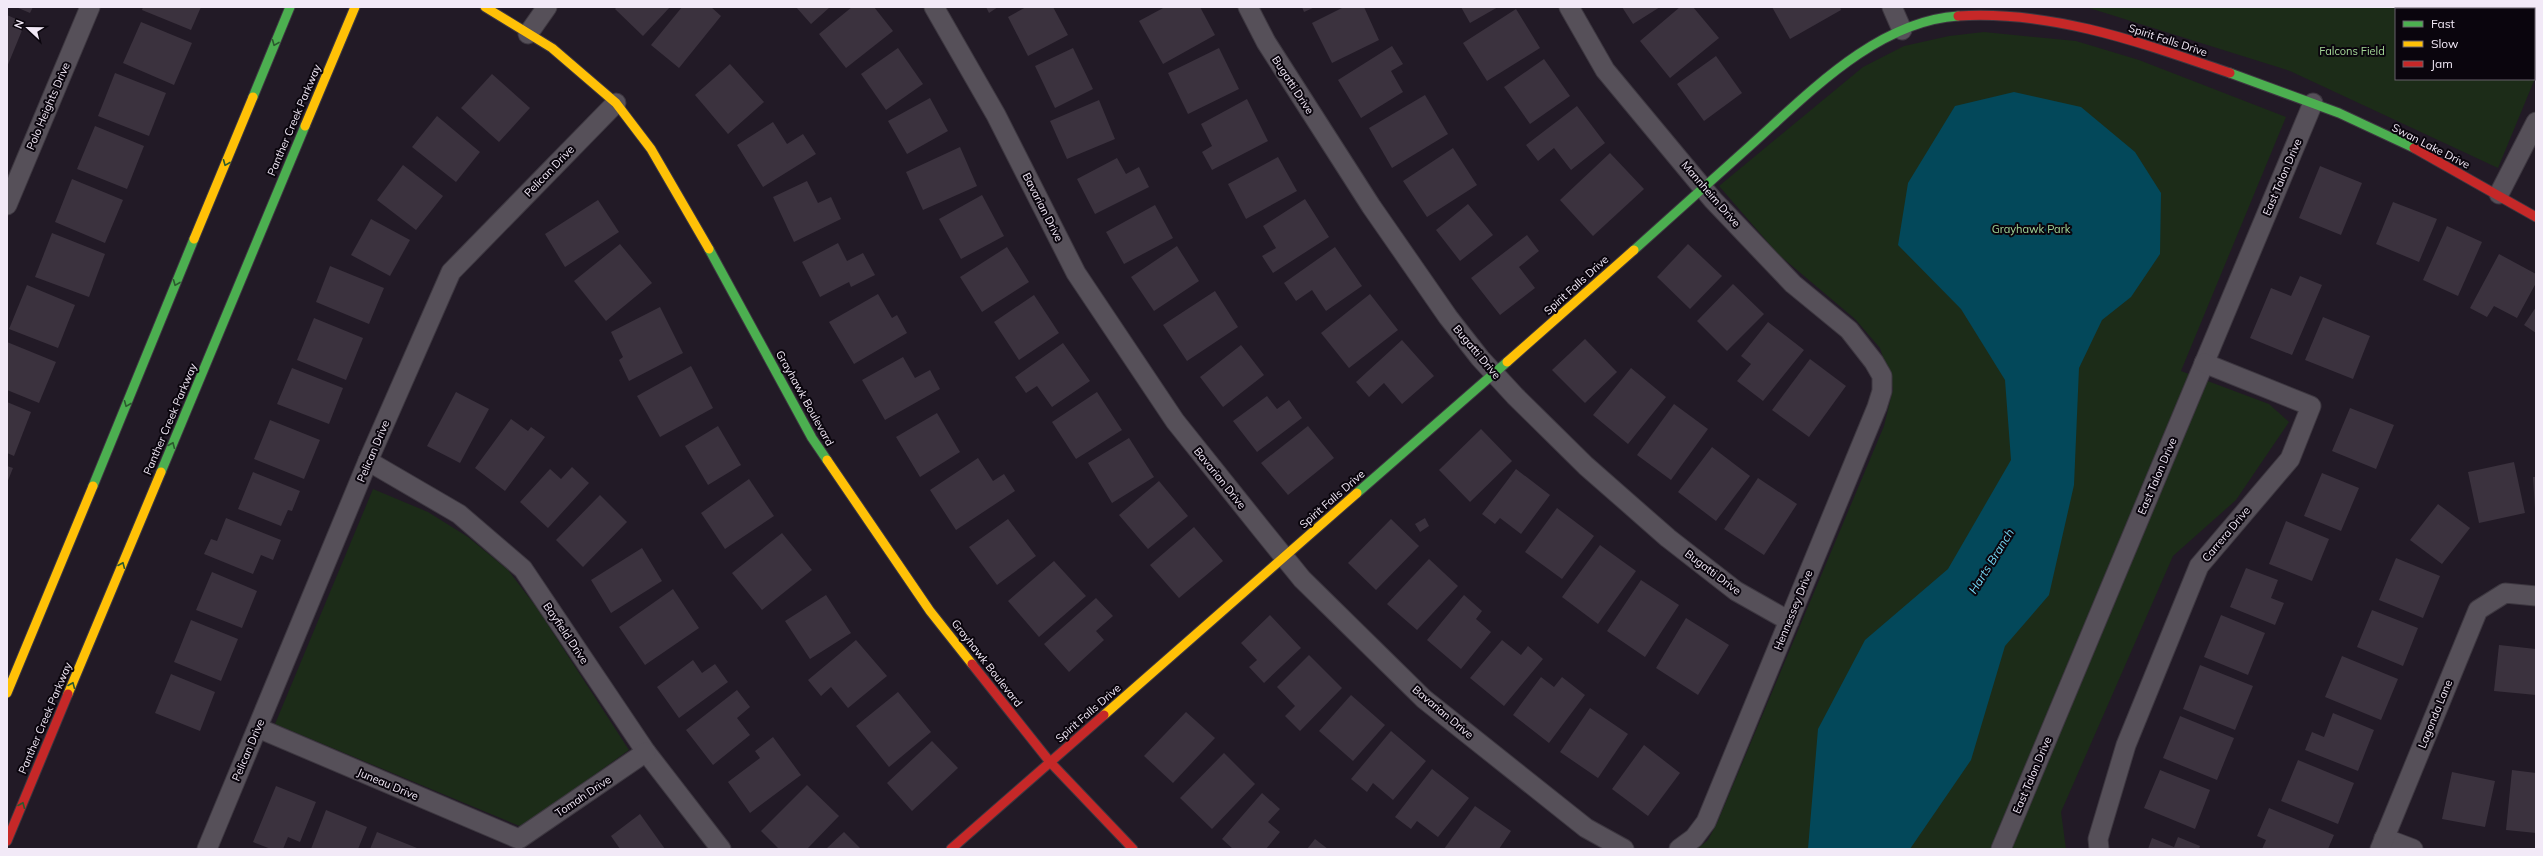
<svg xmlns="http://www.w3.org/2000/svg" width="2543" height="856" font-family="Mulish,sans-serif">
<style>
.green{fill:#1c2c18;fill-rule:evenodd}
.water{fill:#03485a}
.building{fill:#3b323e}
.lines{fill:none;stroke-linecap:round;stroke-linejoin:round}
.street-casing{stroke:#3d3740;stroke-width:21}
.fast-casing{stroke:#3d3740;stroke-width:11}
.slow-casing{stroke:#3d3740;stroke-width:11}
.jam-casing{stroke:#3d3740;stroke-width:11}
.street{stroke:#565059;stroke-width:19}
.fast{stroke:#4caf50;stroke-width:9}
.slow{stroke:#ffc107;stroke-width:9}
.jam{stroke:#c62828;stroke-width:9}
.oneway{stroke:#2b5a2e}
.labels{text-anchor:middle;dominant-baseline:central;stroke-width:4;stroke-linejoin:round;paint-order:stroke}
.street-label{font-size:11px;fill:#f2e9f7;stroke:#0a050d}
.park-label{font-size:11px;fill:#a5d898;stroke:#0a050d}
.water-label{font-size:12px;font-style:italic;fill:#75d8f5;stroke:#0a050d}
</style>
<rect width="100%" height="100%" fill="#221a26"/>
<g class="green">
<path d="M2086,7H2536V76L2498,168L2290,71ZM2396,9H2534V79H2396Z"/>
<path d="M1984,32L2076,41L2139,60L2286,117L2181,371L2269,404L2289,422L2236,500L2173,556L2061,812L2066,849H1697L1708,840L1717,823L1884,426L1893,389L1880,348L1855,319L1778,254L1719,186L1863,67L1904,46L1949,36Z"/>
<path d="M373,489L428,512L468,537L508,570L537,608L629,750L522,827L275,724Z"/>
</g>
<path class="water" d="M2014,92L2081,107L2135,152L2161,193L2160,254L2131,297L2102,320L2079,368L2074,485L2049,595L2005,646L1971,760L1910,849H1808L1818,729L1865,640L1948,569L2011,460L2005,380L1961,309L1898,245L1908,183L1955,106Z"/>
<g class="building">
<path d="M16,7H33L30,13Z"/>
<path d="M143,7H201L191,30L142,10Z"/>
<path d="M617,7H670L643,36L615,9Z"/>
<path d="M682,7H711L721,16L679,68L651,45Z"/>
<path d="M796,7H830L811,24Z"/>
<path d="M852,7H874L893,31L846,68L819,34Z"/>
<path d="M986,7H998L989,13Z"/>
<path d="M1026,7H1053L1068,35L1028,56L1008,17Z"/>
<path d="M1165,7H1200L1215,35L1163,64L1139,21Z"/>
<path d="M1302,7H1315L1304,12Z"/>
<path d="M1344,7H1364L1379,40L1332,63L1312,23Z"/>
<path d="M1461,7H1498L1470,23Z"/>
<path d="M1622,7H1660L1633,24Z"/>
<path d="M1680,7H1693L1719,38L1670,78L1640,41Z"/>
<path d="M1772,7H1840L1841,10L1790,39Z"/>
<path d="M1516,9L1540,48L1487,81L1463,43Z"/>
<path d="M7,15L25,23L7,67Z"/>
<path d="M141,22L192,43L174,85L123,63Z"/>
<path d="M1392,46L1403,64L1391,71L1403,92L1361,118L1338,80Z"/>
<path d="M898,48L923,84L886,110L861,74Z"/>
<path d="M1073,48L1093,89L1055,108L1035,66Z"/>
<path d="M1219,48L1239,89L1188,114L1168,73Z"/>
<path d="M1716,56L1742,93L1704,121L1677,84Z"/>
<path d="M1544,59L1570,96L1530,124L1504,87Z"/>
<path d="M730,64L764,102L728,134L695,95Z"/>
<path d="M115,73L166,93L149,136L98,116Z"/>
<path d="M492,74L530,108L499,142L461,108Z"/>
<path d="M1425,95L1448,134L1392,168L1369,128Z"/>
<path d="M930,98L948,131L907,154L888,121Z"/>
<path d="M1247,99L1268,141L1212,170L1202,152L1212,146L1201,124Z"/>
<path d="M1099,100L1115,139L1067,159L1050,121Z"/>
<path d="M1577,106L1605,143L1571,170L1554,148L1538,161L1526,145Z"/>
<path d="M437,116L480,152L456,182L412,147Z"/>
<path d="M773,122L787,144L803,134L816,154L763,187L737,145Z"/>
<path d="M95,126L144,146L127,189L77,169Z"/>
<path d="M960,147L977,186L923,210L906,172Z"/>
<path d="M1453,148L1477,185L1427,217L1403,181Z"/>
<path d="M1610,153L1644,189L1593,236L1560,200Z"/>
<path d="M1278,157L1297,191L1246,219L1228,184Z"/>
<path d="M1117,158L1126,174L1139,167L1149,187L1095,214L1077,179Z"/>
<path d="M403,165L443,196L416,230L377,200Z"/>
<path d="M2320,166L2362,183L2341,235L2299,218Z"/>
<path d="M72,179L123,200L105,243L55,222Z"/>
<path d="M807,181L818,203L831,197L841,219L794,242L773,197Z"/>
<path d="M982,195L1004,236L961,259L939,219Z"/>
<path d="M1305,199L1329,237L1273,273L1262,256L1276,248L1263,226Z"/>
<path d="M598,200L619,232L565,267L545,234Z"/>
<path d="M2393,202L2437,219L2419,262L2376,244Z"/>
<path d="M1468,204L1493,235L1460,261L1436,230Z"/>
<path d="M1155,205L1173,238L1124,264L1106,232Z"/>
<path d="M371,219L410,240L390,276L351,255Z"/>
<path d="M2447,226L2482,242L2458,296L2423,280Z"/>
<path d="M52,233L105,254L89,297L35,277Z"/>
<path d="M1527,235L1539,251L1519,267L1535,288L1500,315L1471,278Z"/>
<path d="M838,243L847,261L863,253L875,275L851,287L849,282L820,297L802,262Z"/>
<path d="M620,244L652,283L606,321L574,281Z"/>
<path d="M1688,244L1722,276L1690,309L1657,277Z"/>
<path d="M1177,246L1199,281L1154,311L1131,277Z"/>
<path d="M1007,247L1029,282L982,312L960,277Z"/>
<path d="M1335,247L1362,286L1326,311L1312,290L1296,301L1284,283Z"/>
<path d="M2499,254L2536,274V283L2517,318L2494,306L2487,317L2470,308Z"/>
<path d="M330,266L384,288L369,324L316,302Z"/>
<path d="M2300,276L2322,285L2292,355L2250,338L2271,288L2291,296Z"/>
<path d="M1733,284L1764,314L1727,351L1697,321Z"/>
<path d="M27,285L75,305L58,348L9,329Z"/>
<path d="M1215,291L1238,327L1187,361L1163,325Z"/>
<path d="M878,294L892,318L897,315L907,333L854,364L829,322Z"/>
<path d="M1370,294L1398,330L1349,368L1321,333Z"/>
<path d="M1034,295L1059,333L1019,360L994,322Z"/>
<path d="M660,307L683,353L629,381L619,360L623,357L611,332Z"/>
<path d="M2536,307V333L2524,325Z"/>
<path d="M2323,317L2370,336L2353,379L2305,360Z"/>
<path d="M314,318L363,338L346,380L297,360Z"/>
<path d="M1768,322L1804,350L1763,401L1737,381L1751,364L1741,356Z"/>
<path d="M1585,339L1617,372L1585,403L1552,370Z"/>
<path d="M1402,340L1434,376L1402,404L1384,383L1369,397L1356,382Z"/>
<path d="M7,342L56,362L39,403L7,390Z"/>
<path d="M1063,343L1090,381L1052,407L1037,386L1026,393L1015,377Z"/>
<path d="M1241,345L1264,375L1223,407L1200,377Z"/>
<path d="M903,357L915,378L930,370L940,389L885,420L862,380Z"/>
<path d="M1810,359L1846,386L1809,437L1772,410Z"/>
<path d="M691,366L713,408L660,437L637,396Z"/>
<path d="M292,368L343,388L329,424L277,404Z"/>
<path d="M1631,368L1666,397L1628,444L1593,415Z"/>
<path d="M456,392L489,409L460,463L427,446Z"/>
<path d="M1097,392L1122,430L1076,459L1052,422Z"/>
<path d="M1267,396L1277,409L1289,400L1302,418L1257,452L1233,421Z"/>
<path d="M7,402L31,412L14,456L7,453Z"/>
<path d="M1674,404L1708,429L1671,480L1637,455Z"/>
<path d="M2350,408L2394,425L2376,469L2332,451Z"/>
<path d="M937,413L960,452L920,477L896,437Z"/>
<path d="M511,419L528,431L531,427L545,437L505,491L475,468Z"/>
<path d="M270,420L320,440L304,479L254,459Z"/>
<path d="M718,426L741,465L708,485L685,446Z"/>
<path d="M1308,426L1334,458L1288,495L1261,463Z"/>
<path d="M1481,429L1512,461L1470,502L1439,470Z"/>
<path d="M1129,438L1154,477L1112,503L1088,463Z"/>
<path d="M1712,447L1750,476L1716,521L1678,492Z"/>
<path d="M978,458L993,481L1004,474L1015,491L956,530L930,490Z"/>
<path d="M2514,462L2525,513L2479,523L2468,472Z"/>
<path d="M7,466L13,468L7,483Z"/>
<path d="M572,467L589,483L548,528L520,502L550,469L561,479Z"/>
<path d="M1516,469L1550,495L1521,534L1500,518L1495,524L1482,514Z"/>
<path d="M253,472L300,491L292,511L288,510L281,526L238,509Z"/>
<path d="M2322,473L2359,488L2341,531L2304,516Z"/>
<path d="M2533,477H2536V509H2535Z"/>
<path d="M1758,478L1797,504L1764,555L1724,529Z"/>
<path d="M749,479L774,516L725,549L701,513Z"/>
<path d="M1159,481L1188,516L1148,549L1119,515Z"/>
<path d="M600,495L627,522L583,567L556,540Z"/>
<path d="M2438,504L2470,528L2442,564L2410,540Z"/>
<path d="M1557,508L1594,536L1562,579L1525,552Z"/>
<path d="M226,518L281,540L273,560L261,555L253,574L204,554L211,539L217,541Z"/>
<path d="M1425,518L1429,526L1420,532L1415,524Z"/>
<path d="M1008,519L1036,556L997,585L969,547Z"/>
<path d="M1391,519L1419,546L1376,590L1348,563Z"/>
<path d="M2286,521L2329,539L2312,581L2269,564Z"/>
<path d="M1194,527L1223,561L1179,598L1150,565Z"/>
<path d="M782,533L812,570L762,610L732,573Z"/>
<path d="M1600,545L1636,571L1598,624L1562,597Z"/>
<path d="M642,548L662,581L611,613L591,580Z"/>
<path d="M2396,558L2440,576L2423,618L2379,600Z"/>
<path d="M1429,559L1458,586L1417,630L1387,604Z"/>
<path d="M1054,561L1086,596L1039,637L1008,601Z"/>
<path d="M2246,568L2278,580L2271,598L2284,603L2275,625L2230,607Z"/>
<path d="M212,572L257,591L242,628L196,610Z"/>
<path d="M1641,580L1679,605L1645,657L1607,631Z"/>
<path d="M673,589L699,628L645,665L619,627Z"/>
<path d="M826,595L851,633L810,659L785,621Z"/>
<path d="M1464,595L1482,611L1476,619L1491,632L1461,669L1427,640Z"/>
<path d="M1096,598L1113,616L1096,631L1104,640L1069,672L1044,644Z"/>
<path d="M2372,610L2418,628L2403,666L2357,647Z"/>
<path d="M1270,615L1301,648L1264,683L1249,667L1257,660L1241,643Z"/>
<path d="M2221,615L2265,633L2248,675L2204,657Z"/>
<path d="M1686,618L1729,645L1698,695L1656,668Z"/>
<path d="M191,620L238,639L221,681L174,662Z"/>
<path d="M856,640L887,676L848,708L831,687L821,696L808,680Z"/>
<path d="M1502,640L1521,655L1528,646L1543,659L1504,706L1470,678Z"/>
<path d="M2499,645L2536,649V695L2494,691Z"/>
<path d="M1309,655L1342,688L1300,731L1285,716L1295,706L1277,687Z"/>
<path d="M2342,656L2398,679L2381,720L2325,697Z"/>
<path d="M693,660L702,673L715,664L728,682L679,718L657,687Z"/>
<path d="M2200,665L2253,686L2235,730L2183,709Z"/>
<path d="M171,674L215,692L200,731L155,713Z"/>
<path d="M1541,677L1554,687L1562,677L1585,695L1549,743L1513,715Z"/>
<path d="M737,690L750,707L737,718L750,735L713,765L686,730Z"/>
<path d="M898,692L931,732L889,767L856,726Z"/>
<path d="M1351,695L1385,725L1353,761L1319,731Z"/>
<path d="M1590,708L1628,734L1598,778L1560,752Z"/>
<path d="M1186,712L1215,738L1173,783L1144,756Z"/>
<path d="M2333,713L2374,730L2358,771L2305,750L2312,732L2324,737Z"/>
<path d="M2180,716L2234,738L2217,780L2163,758Z"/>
<path d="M1391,731L1426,761L1393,800L1373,783L1367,792L1351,779Z"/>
<path d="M773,737L801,775L750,813L728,782L760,758L755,751Z"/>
<path d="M932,741L958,768L912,811L887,783Z"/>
<path d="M1644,745L1680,773L1648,816L1612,789Z"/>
<path d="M1224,753L1255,784L1212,829L1180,798Z"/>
<path d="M2298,760L2354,783L2338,824L2281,801Z"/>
<path d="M1432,769L1469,798L1438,837L1417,821L1411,829L1395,817Z"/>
<path d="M2160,770L2210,790L2195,829L2144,808Z"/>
<path d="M2512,770L2536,773V833L2506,830Z"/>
<path d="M2452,772L2495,781L2485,827L2442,819Z"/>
<path d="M807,785L839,816L807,849H779L761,831Z"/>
<path d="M276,786L316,802L300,842L288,837L283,849H271L253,842Z"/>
<path d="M1262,793L1280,809L1268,822L1280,832L1266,849H1233L1222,839Z"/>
<path d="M1475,806L1511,831L1499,849H1444Z"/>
<path d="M2269,808L2334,835L2328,849H2262L2266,840L2257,836Z"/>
<path d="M326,810L367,827L358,849H311Z"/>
<path d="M640,814L665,849H620L611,836Z"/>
<path d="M377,832L417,848L416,849H370Z"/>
<path d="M844,832L861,849H826Z"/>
<path d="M2178,837L2200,846L2199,849H2148L2152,838L2174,847Z"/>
<path d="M1315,839L1328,849H1307Z"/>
</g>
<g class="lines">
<defs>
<g id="street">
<path d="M934,7L996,115L1076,273L1175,421L1263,531L1302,579L1424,699L1586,828L1624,849"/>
<path d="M1248,7L1266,42L1371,206L1448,317L1480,358L1515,396L1586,466L1668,538L1736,591L1789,621"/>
<path d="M1569,7L1605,70L1713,200L1793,284L1849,330L1874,362L1882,376V391L1877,407L1706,822L1694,838L1679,849"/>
<path d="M1892,7L1902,30"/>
<path d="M528,34L547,7"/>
<path d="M2499,194L2536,122"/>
<path d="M7,205L90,7"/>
<path d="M368,461L459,514L523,569L646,752L721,849"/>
<path d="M258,728L519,839L646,752"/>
<path d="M2384,838L2413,849"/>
<path d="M207,849L368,461L451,272L616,103"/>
<path d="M2001,849L2313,103"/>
<path d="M2099,849L2098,839L2126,745L2199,566L2290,459L2311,406L2204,363"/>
<path d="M2380,849L2478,610L2505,593L2536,596"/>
</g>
<g id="fast">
<path d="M2230,73L2339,113L2414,148"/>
<path d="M253,97L290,7"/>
<path d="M709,249L812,438L827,460"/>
<path d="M1634,250C1673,215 1712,180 1751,145C1808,94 1877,21 1958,16"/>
<path d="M161,472L305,126"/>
<path d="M93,486L194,239"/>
<path d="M1357,493L1507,362"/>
</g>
<g id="slow">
<path d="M485,7L552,48L616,103L651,149L709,249"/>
<path d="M305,126L355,7"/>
<path d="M194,239L253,97"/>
<path d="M1507,362L1634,250"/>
<path d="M827,460L930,611L972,664"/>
<path d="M7,693L93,486"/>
<path d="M68,694L161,472"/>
<path d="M1104,715L1357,493"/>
</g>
<g id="jam">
<path d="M1958,16C2053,10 2142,43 2230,73"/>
<path d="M2414,148L2536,217"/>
<path d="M972,664L1050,762L1133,849"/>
<path d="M7,841L68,694"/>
<path d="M951,849L1104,715"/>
</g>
</defs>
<use href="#street" class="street-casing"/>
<use href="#fast" class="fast-casing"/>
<use href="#slow" class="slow-casing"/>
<use href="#jam" class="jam-casing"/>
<use href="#street" class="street"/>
<use href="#fast" class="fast"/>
<use href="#slow" class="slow"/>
<use href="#jam" class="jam"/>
</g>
<defs><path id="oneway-chevron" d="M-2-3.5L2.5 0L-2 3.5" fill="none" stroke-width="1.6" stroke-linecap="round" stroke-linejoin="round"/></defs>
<g class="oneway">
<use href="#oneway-chevron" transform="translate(275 43) rotate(112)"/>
<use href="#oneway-chevron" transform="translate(226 163) rotate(112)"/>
<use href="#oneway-chevron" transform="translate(176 283) rotate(112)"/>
<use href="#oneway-chevron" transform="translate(127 404) rotate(112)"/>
<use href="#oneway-chevron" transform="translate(172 445) rotate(-67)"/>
<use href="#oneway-chevron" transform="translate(122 565) rotate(-67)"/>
<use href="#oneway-chevron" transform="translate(72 685) rotate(-67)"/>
<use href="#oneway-chevron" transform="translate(22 805) rotate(-67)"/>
</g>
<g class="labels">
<g class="street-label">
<text transform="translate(2168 40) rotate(18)">Spirit Falls Drive</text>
<text transform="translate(1293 85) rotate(57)">Bugatti Drive</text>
<text transform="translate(48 106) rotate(-67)">Polo Heights Drive</text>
<text transform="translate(294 120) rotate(-67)">Panther Creek Parkway</text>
<text transform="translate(2431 146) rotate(27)">Swan Lake Drive</text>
<text transform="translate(549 171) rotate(-46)">Pelican Drive</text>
<text transform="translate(2282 177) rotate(-67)">East Talon Drive</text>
<text transform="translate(1711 194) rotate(49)">Mannheim Drive</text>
<text transform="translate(1043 207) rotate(63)">Bavarian Drive</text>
<text transform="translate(1576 285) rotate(-42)">Spirit Falls Drive</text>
<text transform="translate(1477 352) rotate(50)">Bugatti Drive</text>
<text transform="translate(805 398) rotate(61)">Grayhawk Boulevard</text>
<text transform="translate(170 419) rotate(-67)">Panther Creek Parkway</text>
<text transform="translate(373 451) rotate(-67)">Pelican Drive</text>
<text transform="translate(2157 476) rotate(-67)">East Talon Drive</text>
<text transform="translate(1220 478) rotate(51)">Bavarian Drive</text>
<text transform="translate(1332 499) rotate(-41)">Spirit Falls Drive</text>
<text transform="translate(2226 534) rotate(-50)">Carrera Drive</text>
<text transform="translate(1713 572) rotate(37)">Bugatti Drive</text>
<text transform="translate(1793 610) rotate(-68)">Hennessey Drive</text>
<text transform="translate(566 633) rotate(56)">Bayfield Drive</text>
<text transform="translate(987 663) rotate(52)">Grayhawk Boulevard</text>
<text transform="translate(1443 712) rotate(40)">Bavarian Drive</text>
<text transform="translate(1088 713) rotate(-41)">Spirit Falls Drive</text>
<text transform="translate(2435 714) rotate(-68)">Lagonda Lane</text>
<text transform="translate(45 718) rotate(-67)">Panther Creek Parkway</text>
<text transform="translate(248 750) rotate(-67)">Pelican Drive</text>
<text transform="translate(2032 775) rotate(-67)">East Talon Drive</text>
<text transform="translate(388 784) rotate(23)">Juneau Drive</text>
<text transform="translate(583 796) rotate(-34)">Tomah Drive</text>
</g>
<g class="park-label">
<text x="2352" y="51">Falcons Field</text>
<text x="2031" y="229">Grayhawk Park</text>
</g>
<g class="water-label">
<text transform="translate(1991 561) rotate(-58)">Harts Branch</text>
</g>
</g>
<rect width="2543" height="856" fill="none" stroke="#f2e9f7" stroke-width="16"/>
<rect x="2395" y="8" width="140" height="72" fill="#0a050d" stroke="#67606b"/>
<rect x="2403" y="21" width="20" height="6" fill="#4caf50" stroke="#67606b"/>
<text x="2431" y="28" font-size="12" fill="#f2e9f7">Fast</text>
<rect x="2403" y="41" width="20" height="6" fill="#ffc107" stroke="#67606b"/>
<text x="2431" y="48" font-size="12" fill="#f2e9f7">Slow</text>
<rect x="2403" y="61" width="20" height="6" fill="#c62828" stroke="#67606b"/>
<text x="2431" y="68" font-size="12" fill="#f2e9f7">Jam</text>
<g transform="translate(28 28) rotate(292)" stroke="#0a050d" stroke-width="3" paint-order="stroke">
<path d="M0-3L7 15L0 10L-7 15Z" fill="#f2e9f7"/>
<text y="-6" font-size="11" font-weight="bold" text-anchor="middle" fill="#f2e9f7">N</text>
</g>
</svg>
